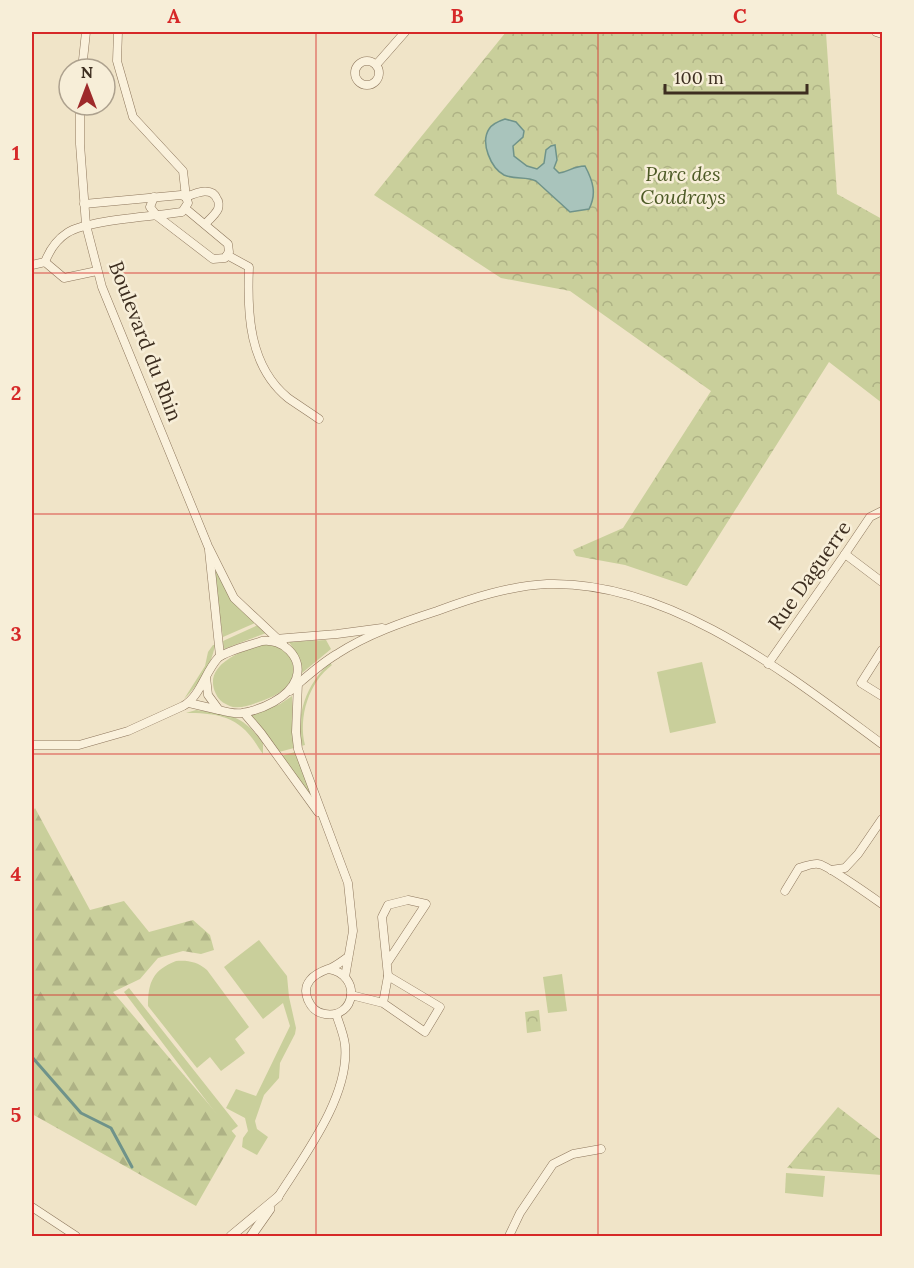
<svg xmlns="http://www.w3.org/2000/svg" width="914" height="1268" font-family="Lora,serif">
<style>
.grass{fill:#c9cf9b}
.forest{fill:url(#forest-firs)}
.park{fill:url(#park-crowns)}
.water{fill:#a9c4bc;stroke:#6f938a;stroke-width:1.5}
.lines{fill:none;stroke-linecap:round;stroke-linejoin:round}
.stream{stroke:#6f938a;stroke-width:3}
.minor-casing{stroke:#8d765c;stroke-width:9}
.tertiary-casing{stroke:#8d765c;stroke-width:10}
.minor{stroke:#faf1dc;stroke-width:8}
.tertiary{stroke:#faf1dc;stroke-width:9}
.grid{fill:none;stroke:#d62828;stroke-width:1.5;stroke-opacity:0.55}
.labels{text-anchor:middle;dominant-baseline:central;stroke-width:5;stroke-linejoin:round;paint-order:stroke}
.park-label{font-size:20px;font-style:italic;fill:#4d5a26;stroke:#f7eed8}
.street-label{font-size:20px;fill:#3d2e20;stroke:#f7eed8}
.neatline{fill:none;stroke:#d62828;stroke-width:2}
.grid-label{font-size:20px;text-anchor:middle;font-weight:bold;fill:#d62828}
</style>
<defs>
<pattern id="forest-firs" width="22" height="20" patternUnits="userSpaceOnUse" patternTransform="scale(1.5)"><rect width="22" height="20" fill="#c9cf9b"/><path d="M5 1l3.5 6h-7zM16 11l3.5 6h-7z" fill="#aeb285"/></pattern>
<pattern id="park-crowns" width="20" height="18" patternUnits="userSpaceOnUse" patternTransform="scale(1.5)"><rect width="20" height="18" fill="#c9cf9b"/><path d="M2 6a3 3 0 1 1 6 0M12 15a3 3 0 1 1 6 0" fill="none" stroke="#aeb285"/></pattern>
</defs>
<rect width="100%" height="100%" fill="#f0e4c8"/>
<g class="grass">
<path d="M215,566L234,602L255,623L223,637L216,592Z"/>
<path d="M258,625L266,633L224,649L223,641Z"/>
<path d="M326,640L331,649L302,673L300,659L289,642Z"/>
<path d="M266,644C270,644 276,645 280,646C294,654 298,674 287,686C279,695 267,699 256,703C248,706 241,708 233,707C226,705 219,701 216,694C201,664 245,649 266,644Z"/>
<path d="M213,645H215C212,664 198,686 184,699L205,666L208,652Z"/>
<path d="M702,662L716,723L670,733L657,672Z"/>
<path d="M330,663L332,665C309,682 298,717 305,745L301,746C296,715 306,684 330,663Z"/>
<path d="M292,696L294,748L279,752L251,715L280,704Z"/>
<path d="M196,710C229,714 243,715 263,743V754C259,749 256,743 252,738C235,715 213,713 186,713Z"/>
<path d="M295,752L315,804L281,756Z"/>
<path d="M259,940L287,976L289,997L296,1028L295,1034L280,1063L279,1078L264,1095L255,1121L257,1129L268,1137L257,1155L242,1147L243,1138L248,1131L245,1118L226,1108L236,1089L256,1096L290,1026L283,1003L263,1019L224,967Z"/>
<path d="M176,961C188,960 198,962 207,970L249,1027L235,1039L245,1053L221,1071L210,1057L197,1068L148,1006C148,982 153,970 176,961Z"/>
<path d="M562,974L567,1011L548,1013L543,977Z"/>
<path d="M129,988L140,1002L238,1126L230,1132L124,992Z"/>
<path d="M786,1173L825,1176L823,1197L785,1193Z"/>
</g>
<path class="forest" d="M35,808L90,910L124,901L149,932L193,920L210,935L214,950L201,954L183,951L158,958L140,979L113,992L236,1136L196,1206L32,1114V813Z"/>
<g class="park">
<path d="M506,32L826,33L837,194L882,219V403L829,362L687,586L625,565L576,556L573,550L623,528L711,391L570,291L501,278L374,195Z"/>
<path d="M539,1010L541,1031L527,1033L525,1012Z"/>
<path d="M838,1107L882,1141V1175L787,1168Z"/>
</g>
<path class="water" d="M505,119L516,122L524,131L523,137L513,146L514,156L527,166L537,169L544,163L546,150L551,146L555,145L557,160L554,168L559,173C569,172 573,166 585,166C593,181 597,194 589,209L570,212L536,181C526,176 515,180 504,175C491,168 480,143 489,129C492,124 499,121 505,119Z"/>
<g class="lines">
<path class="stream" d="M32,1057L81,1113L111,1128L132,1167"/>
<defs>
<g id="minor">
<path d="M118,32L117,61L133,117L183,171L186,197C196,193 212,186 217,199C219,201 219,206 218,209C216,214 209,220 205,224"/>
<path d="M876,32L882,34"/>
<circle cx="367" cy="73" r="12"/>
<path d="M376,65L405,32"/>
<path d="M82,69L86,32"/>
<path d="M80,105V144L86,225L102,287L208,546L234,598L283,644"/>
<path d="M154,197L150,207L157,216L213,259L225,258L229,252L228,244L186,209"/>
<path d="M227,255L249,267C247,314 249,366 288,398C298,405 309,412 319,419"/>
<path d="M45,262C50,249 56,240 67,233C86,220 157,216 182,212L188,203L186,197L181,195L84,204"/>
<path d="M45,262L64,278L97,271"/>
<path d="M32,265L45,262"/>
<path d="M209,550L220,656"/>
<path d="M845,554L882,582"/>
<path d="M275,639L337,634L382,628"/>
<path d="M882,650L861,683L882,696"/>
<path d="M768,664L845,554L870,517L882,511"/>
<path d="M298,682L296,732L298,749L348,883L353,931L345,977"/>
<path d="M290,691C305,678 320,664 337,654C368,634 403,622 437,611C472,598 509,586 547,584C670,580 788,675 882,744"/>
<path d="M189,703L219,710"/>
<path d="M244,713L261,733L318,812"/>
<path d="M32,745H79L128,731L183,706C200,697 205,672 218,658C226,651 251,645 262,641C282,638 304,657 296,679C289,698 261,710 242,713C234,714 226,712 219,710L208,695L206,677"/>
<path d="M831,870L845,868L858,854L882,819"/>
<path d="M785,891L799,868C804,867 812,863 818,864C826,864 872,897 882,904"/>
<path d="M387,963L426,904L408,900L388,905L382,917L388,976"/>
<path d="M329,969C362,975 356,1019 325,1014C317,1013 311,1007 308,1000C301,983 314,974 328,969C335,967 342,961 348,957"/>
<path d="M351,995L383,1003L425,1032L440,1007L388,976L383,1003"/>
<path d="M278,1197C304,1156 350,1096 345,1045C344,1035 339,1023 336,1014"/>
<path d="M32,1207L76,1236"/>
<path d="M509,1236L520,1213L553,1164L573,1154L601,1149"/>
</g>
<g id="tertiary">
<path d="M231,1236L278,1197"/>
<path d="M251,1236L270,1209"/>
</g>
</defs>
<use href="#minor" class="minor-casing"/>
<use href="#tertiary" class="tertiary-casing"/>
<use href="#minor" class="minor"/>
<use href="#tertiary" class="tertiary"/>
</g>
<path class="grid" d="M316,32V1236M598,32V1236M32,273H882M32,514H882M32,754H882M32,995H882"/>
<g class="labels">
<g class="park-label">
<text x="683" y="173">Parc des<tspan x="683" dy="23">Coudrays</tspan></text>
</g>
<g class="street-label">
<text transform="translate(146 341) rotate(69)">Boulevard du Rhin</text>
<text transform="translate(809 575) rotate(-55)">Rue Daguerre</text>
</g>
</g>
<rect width="914" height="1268" fill="none" stroke="#f7eed8" stroke-width="66"/>
<g transform="translate(87 87)"><circle r="28" fill="#f7eed8" stroke="#ada18e" stroke-width="1.5"/>
<path d="M0-4.5L10 22L0 15L-10 22Z" fill="#9e2a2b"/>
<text y="-9" font-size="16" font-weight="bold" text-anchor="middle" fill="#3d2e20">N</text>
</g>
<path d="M665 84v9h142v-9" fill="none" stroke="#3d2e20" stroke-width="3"/>
<text x="674" y="84" font-size="18" fill="#3d2e20" stroke="#f7eed8" stroke-width="4.5" paint-order="stroke">100 m</text>
<rect x="33" y="33" width="848" height="1202" class="neatline"/>
<g class="grid-label">
<text x="174" y="23">A</text>
<text x="457" y="23">B</text>
<text x="740" y="23">C</text>
<text x="16" y="160">1</text>
<text x="16" y="400">2</text>
<text x="16" y="641">3</text>
<text x="16" y="881">4</text>
<text x="16" y="1122">5</text>
</g>
</svg>
